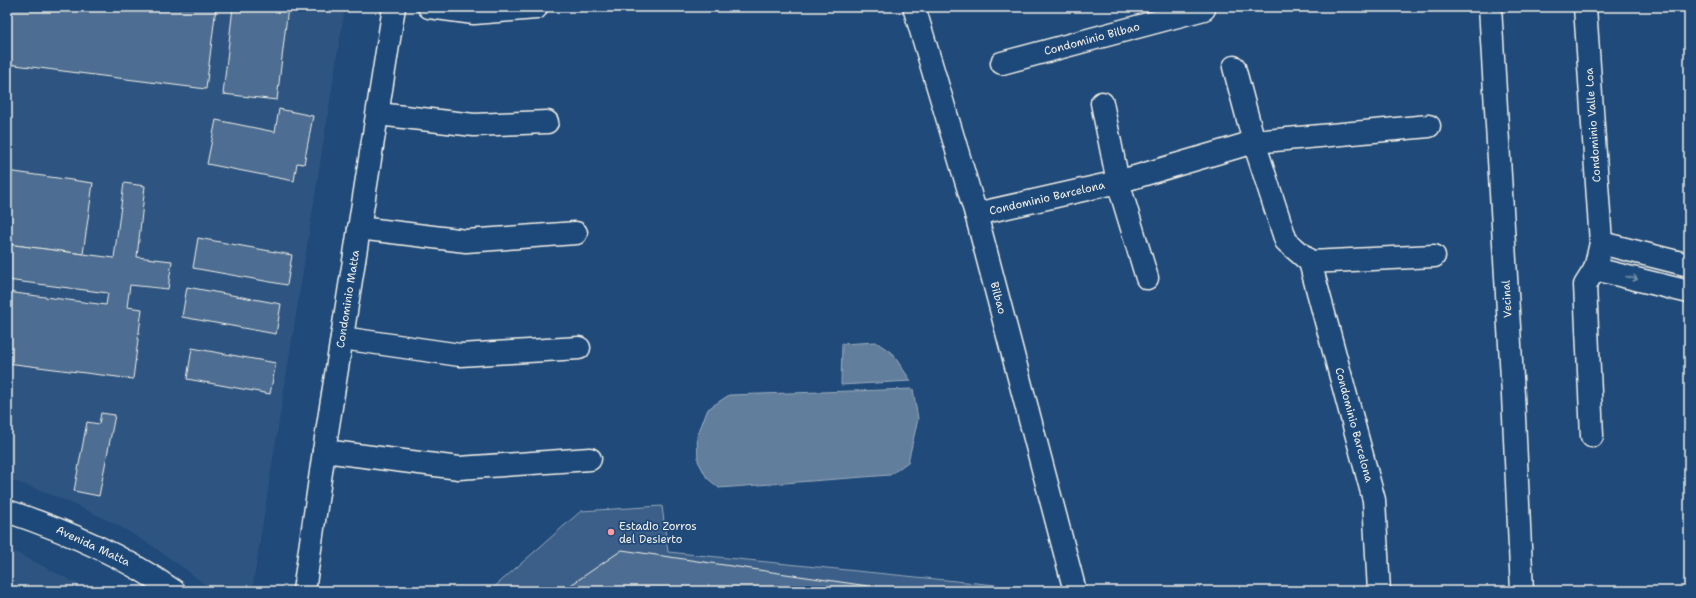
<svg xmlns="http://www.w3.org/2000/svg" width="1696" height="598" font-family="'Shantell Sans',sans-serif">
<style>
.built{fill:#2d5581}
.green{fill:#3a5f88;stroke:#97a8b8}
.water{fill:#627e9d;stroke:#9cacbb}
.building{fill:#4d6e92;stroke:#f4f1e8}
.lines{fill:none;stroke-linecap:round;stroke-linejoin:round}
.street-casing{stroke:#f4f1e8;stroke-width:25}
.secondary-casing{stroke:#f4f1e8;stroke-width:25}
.street{stroke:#1f4a7a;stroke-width:22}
.secondary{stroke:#1f4a7a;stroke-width:22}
.oneway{stroke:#748da6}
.poi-dot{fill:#ff9aa2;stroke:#1f4a7a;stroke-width:1.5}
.labels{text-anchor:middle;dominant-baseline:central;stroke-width:3.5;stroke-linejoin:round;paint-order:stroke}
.street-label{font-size:11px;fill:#f4f1e8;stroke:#1f4a7a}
.poi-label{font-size:11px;fill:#f4f1e8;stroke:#1f4a7a;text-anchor:start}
</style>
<rect width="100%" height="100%" fill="#1f4a7a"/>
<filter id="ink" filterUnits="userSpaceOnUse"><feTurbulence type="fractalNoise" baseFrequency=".025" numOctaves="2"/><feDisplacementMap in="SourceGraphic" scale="8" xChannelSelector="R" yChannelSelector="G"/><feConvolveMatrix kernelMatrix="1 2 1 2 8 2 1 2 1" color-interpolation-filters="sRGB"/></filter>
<g filter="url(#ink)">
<g class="built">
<path d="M7,7H345L252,591H213L185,569L151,545L115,524L78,506L40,490L7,479Z"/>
<path d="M7,548L92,591H7Z"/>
</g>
<path class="green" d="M662,506L668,552L1055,591H494L492,589L581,511Z"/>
<g class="water">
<path d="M876,342L892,353L911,381L841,385L842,344Z"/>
<path d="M913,389L918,419L908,462L890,475L719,488L707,478L698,461L697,436L708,409L729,395Z"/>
</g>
<g class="building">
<path d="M7,7H216L206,89L7,64Z"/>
<path d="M233,7H288L277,100L223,94Z"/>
<path d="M279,109L313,116L304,164L297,163L294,181L207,164L216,120L275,132Z"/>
<path d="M7,171L93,183L83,254L7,244Z"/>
<path d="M124,183L145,186L137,257L172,261L168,289L130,285L127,307L142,309L133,379L7,363V292L106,305L108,293L7,280V244L114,258Z"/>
<path d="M198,238L292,255L287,285L193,268Z"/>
<path d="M187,287L281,304L276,334L182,317Z"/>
<path d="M192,348L276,363L270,394L187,379Z"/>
<path d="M101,413L115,415L99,496L74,491L87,422L99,424Z"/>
<path d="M622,550L902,591H562Z"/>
</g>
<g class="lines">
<defs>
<g id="street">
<path d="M429,7L474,13L536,8"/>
<path d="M1490,7L1513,395L1522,591"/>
<path d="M1585,7L1601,243L1595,269L1585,285L1592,436"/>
<path d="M1002,63L1204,9V7"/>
<path d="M1234,67L1254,142L1286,241L1310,262L1374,500L1379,591"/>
<path d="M1102,103L1118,182L1147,278"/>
<path d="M378,114L474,125L547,122"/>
<path d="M976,214L1118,182L1254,142L1429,126"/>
<path d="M359,228L466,241L576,233"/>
<path d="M1601,243L1689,265"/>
<path d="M1310,262L1434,256"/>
<path d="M1595,269L1689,292"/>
<path d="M342,338L460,355L579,348"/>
<path d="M324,451L459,468L590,459"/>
<path d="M304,591L324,451L394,7"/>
</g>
<g id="secondary">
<path d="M914,7L976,214L1075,591"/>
<path d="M7,511C66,531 123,555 174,591"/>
</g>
</defs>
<use href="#street" class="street-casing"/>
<use href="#secondary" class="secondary-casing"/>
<use href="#street" class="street"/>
<use href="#secondary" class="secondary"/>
</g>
<defs><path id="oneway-shaft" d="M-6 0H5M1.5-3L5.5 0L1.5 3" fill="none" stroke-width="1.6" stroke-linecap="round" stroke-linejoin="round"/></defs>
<use class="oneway" href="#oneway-shaft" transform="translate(1632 278) rotate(14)"/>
</g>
<circle class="poi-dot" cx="611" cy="532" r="4"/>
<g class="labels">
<g class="street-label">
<text transform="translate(1092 39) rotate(-15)">Condominio Bilbao</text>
<text transform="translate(1593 125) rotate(-94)">Condominio Valle Loa</text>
<text transform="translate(1047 198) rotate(-13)">Condominio Barcelona</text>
<text transform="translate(998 298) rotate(75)">Bilbao</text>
<text transform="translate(348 299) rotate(-81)">Condominio Matta</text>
<text transform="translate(1507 299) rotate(-93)">Vecinal</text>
<text transform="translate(1354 425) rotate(75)">Condominio Barcelona</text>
<text transform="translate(93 546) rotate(25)">Avenida Matta</text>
</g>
<g class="poi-label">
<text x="619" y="526">Estadio Zorros<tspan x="619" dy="13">del Desierto</tspan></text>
</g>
</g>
<rect width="1696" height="598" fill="none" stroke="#1f4a7a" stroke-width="24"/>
<rect x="12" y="12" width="1672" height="574" fill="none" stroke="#f4f1e8" stroke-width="1.5" filter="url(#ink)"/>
</svg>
